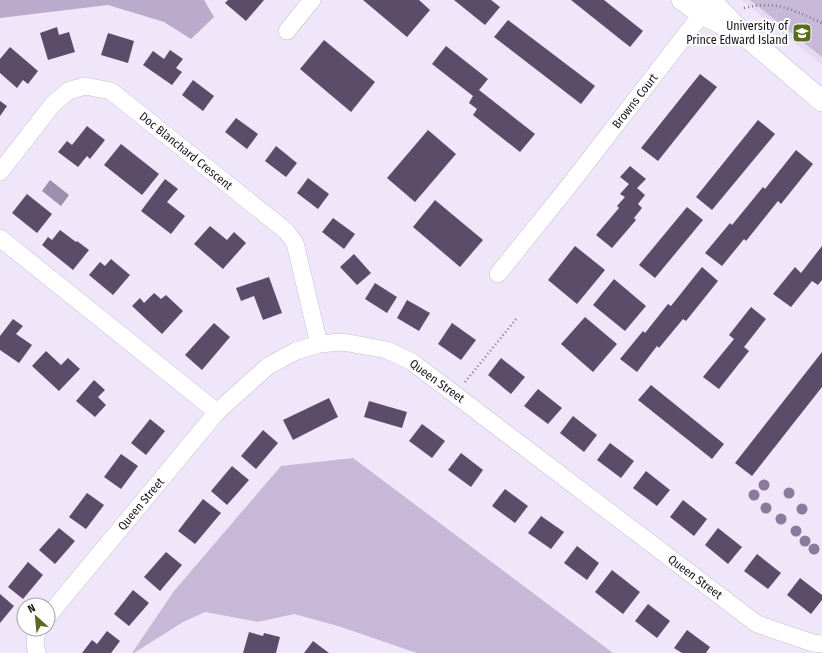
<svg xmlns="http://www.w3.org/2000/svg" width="822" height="653" font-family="'Fira Sans Condensed',sans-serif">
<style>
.built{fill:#e6daf3}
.green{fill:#c7b8d7}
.forest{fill:#baaacb}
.water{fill:#9e8eae}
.building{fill:#5b4c6a}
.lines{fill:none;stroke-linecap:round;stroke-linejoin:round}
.minor-casing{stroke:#c7bfd0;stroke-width:18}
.major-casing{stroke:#c7bfd0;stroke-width:22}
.path{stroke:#7f7a86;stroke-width:2.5;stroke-dasharray:1 3;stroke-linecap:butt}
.minor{stroke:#fff;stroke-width:17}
.major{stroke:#fff;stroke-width:21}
.tree{fill:#8b7a9b}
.labels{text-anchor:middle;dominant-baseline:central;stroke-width:4;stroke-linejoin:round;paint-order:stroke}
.poi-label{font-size:12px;fill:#18151b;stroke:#fff;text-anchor:end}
.street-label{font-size:12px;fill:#18151b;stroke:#fff}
</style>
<rect width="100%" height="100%" fill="#efe6f9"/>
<path class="built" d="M742,0H822V65Z"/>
<g class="green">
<path d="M750,0H822V57Z"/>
<path d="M353,458L613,653H417L338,626L294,614L258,622L205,612L183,622L134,653H132L174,591L281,466Z"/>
</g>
<path class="forest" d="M0,0H204L214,17L191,39L164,22L108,5L0,18Z"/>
<path class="water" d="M50,180L69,195L61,206L42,191Z"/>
<g class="building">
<path d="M228,0H264L246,21L225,3Z"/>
<path d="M363,0H419L430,10L407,37Z"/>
<path d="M454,0H491L500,7L485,25Z"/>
<path d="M571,0H604L643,31L630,47Z"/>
<path d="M508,20L595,86L581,104L494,37Z"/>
<path d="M57,27L59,35L69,32L75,52L48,60L40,33Z"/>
<path d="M108,33L134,41L128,63L101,55Z"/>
<path d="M324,40L375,82L351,112L300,69Z"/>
<path d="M446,46L488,79L479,90L535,134L520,152L473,115L477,109L469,103L473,96L432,64Z"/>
<path d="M10,47L38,71L28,84L23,80L17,88L0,73V59Z"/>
<path d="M170,50L183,59L176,68L182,72L172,85L143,65L153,51L164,59Z"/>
<path d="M700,74L717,87L658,161L641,148Z"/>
<path d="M193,80L214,96L203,111L182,95Z"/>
<path d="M0,101L7,106L0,116Z"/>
<path d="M236,118L258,134L247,149L225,132Z"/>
<path d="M758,120L775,134L712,210L696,197Z"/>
<path d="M87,126L105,140L90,159L87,156L78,167L58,152L67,141L72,145Z"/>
<path d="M428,130L456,154L415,202L387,178Z"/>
<path d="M121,144L159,174L142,195L104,165Z"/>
<path d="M276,146L297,163L286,177L265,161Z"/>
<path d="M796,150L813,164L781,204L778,201L746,241L744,239L722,266L705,253L730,223L732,225L763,187L765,189Z"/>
<path d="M630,166L646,179L637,188L645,195L638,204L642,208L634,218L636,220L612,248L596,235L619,208L617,206L625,197L620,194L629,184L620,177Z"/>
<path d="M308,178L329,194L318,209L297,193Z"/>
<path d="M165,179L178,189L167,202L185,216L171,234L141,211Z"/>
<path d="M27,194L52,214L37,233L12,213Z"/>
<path d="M435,200L483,240L460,267L413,227Z"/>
<path d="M687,207L703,220L655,278L639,265Z"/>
<path d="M333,218L355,234L344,249L322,232Z"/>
<path d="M210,226L227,240L234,232L246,243L223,269L194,244Z"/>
<path d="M60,230L76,242L77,241L89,250L73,270L42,245L48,237L52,240Z"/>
<path d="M575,246L605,270L577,304L548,280Z"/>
<path d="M822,246V280L818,285L812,281L791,307L773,294L795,267L801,273Z"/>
<path d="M354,254L371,273L357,285L340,267Z"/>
<path d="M111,259L130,275L113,295L89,275L100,262L105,266Z"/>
<path d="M702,267L718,281L686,321L683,319L659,348L657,346L637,372L620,359L643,331L645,333L668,304L671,306Z"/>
<path d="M269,277L282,313L263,320L254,296L241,301L236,288Z"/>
<path d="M614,279L646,306L625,331L593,305Z"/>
<path d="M375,283L397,297L387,313L365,299Z"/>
<path d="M154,293L161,299L166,295L183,311L162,334L132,306L140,298L144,303Z"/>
<path d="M407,300L430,313L419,331L397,318Z"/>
<path d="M751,307L766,319L744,347L749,351L719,389L703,377L734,339L729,335Z"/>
<path d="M585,317L617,344L593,372L561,344Z"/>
<path d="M13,319L23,326L16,334L32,345L19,363L0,350V336Z"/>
<path d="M214,323L230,337L202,370L185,355Z"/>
<path d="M452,323L476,340L461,360L438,344Z"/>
<path d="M46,351L61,365L68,358L80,369L59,391L32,366Z"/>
<path d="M822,352V387L752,476L735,463Z"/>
<path d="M501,358L525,377L511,394L488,375Z"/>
<path d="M94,380L105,390L98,397L106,405L95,417L76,401Z"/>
<path d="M651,385L724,444L712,459L638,400Z"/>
<path d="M538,389L562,408L548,424L524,406Z"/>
<path d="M329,398L338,417L293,440L283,420Z"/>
<path d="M369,401L407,412L402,428L364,417Z"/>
<path d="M573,416L597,435L584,452L560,433Z"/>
<path d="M150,419L165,431L146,455L131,443Z"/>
<path d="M422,424L445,441L432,458L409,441Z"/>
<path d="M263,430L278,443L256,469L241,456Z"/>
<path d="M610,443L634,461L621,478L597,460Z"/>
<path d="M461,453L483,470L471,487L448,470Z"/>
<path d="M121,454L138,466L121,489L104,477Z"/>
<path d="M232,466L249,480L227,505L211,491Z"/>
<path d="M646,471L670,490L657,506L633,488Z"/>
<path d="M505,489L528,506L515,523L492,506Z"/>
<path d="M87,493L104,505L86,529L69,517Z"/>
<path d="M203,499L221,513L195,544L178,531Z"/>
<path d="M683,500L707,519L694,536L670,517Z"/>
<path d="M541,516L564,532L551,549L528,533Z"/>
<path d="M59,528L75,541L55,564L39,550Z"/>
<path d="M718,528L742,547L728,564L705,545Z"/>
<path d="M577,546L599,563L587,580L564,563Z"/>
<path d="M166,552L182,565L160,591L144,577Z"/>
<path d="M757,554L781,573L768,589L744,571Z"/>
<path d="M28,562L43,575L23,599L8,587Z"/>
<path d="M612,570L640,592L623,614L595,592Z"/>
<path d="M800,578L822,595V600L811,614L787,595Z"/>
<path d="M133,590L149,603L129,626L114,614Z"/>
<path d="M0,594L14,606L0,623Z"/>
<path d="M648,604L670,621L657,638L635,621Z"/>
<path d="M687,630L710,647L706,653H682L674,648Z"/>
<path d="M107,631L120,641L111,653H82L92,640L97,644Z"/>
<path d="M249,632L263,636L264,633L280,637L276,653H243Z"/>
<path d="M313,641L329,653H304Z"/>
</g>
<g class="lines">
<defs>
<g id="minor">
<path d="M287,31L312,0"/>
<path d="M0,172L53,104L68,91L85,86L111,91L286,231L295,243L319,344"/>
<path d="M0,238L217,412"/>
<path d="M498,274L568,187L687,33L702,14L704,2"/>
<path d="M48,616L217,412L268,366L296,351L319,344L343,342L387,350L412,362L757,624L813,643L822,644"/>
<path d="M37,653C34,644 34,637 39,629"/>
</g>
<g id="major">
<path d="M682,0L702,14L732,29"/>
<path d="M710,0L740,31L822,101"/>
</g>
</defs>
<use href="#minor" class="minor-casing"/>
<use href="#major" class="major-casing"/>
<g class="path">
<path d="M744,8C778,0 792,10 822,23"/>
<path d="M465,382L517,318"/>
</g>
<use href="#minor" class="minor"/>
<use href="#major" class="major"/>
</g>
<g class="tree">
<circle cx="764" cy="485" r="5.5"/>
<circle cx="789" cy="493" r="5.5"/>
<circle cx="754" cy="495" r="5.5"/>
<circle cx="766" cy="508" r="5.5"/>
<circle cx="802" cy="509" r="5.5"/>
<circle cx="781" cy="519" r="5.5"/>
<circle cx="796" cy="531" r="5.5"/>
<circle cx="805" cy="541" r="5.5"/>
<circle cx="814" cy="549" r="5.5"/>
</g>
<defs>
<symbol id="university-square" viewBox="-11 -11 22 22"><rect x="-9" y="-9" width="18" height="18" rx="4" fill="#576d1d" stroke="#fff"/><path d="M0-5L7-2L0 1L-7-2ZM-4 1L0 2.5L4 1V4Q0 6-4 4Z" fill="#fff"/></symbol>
</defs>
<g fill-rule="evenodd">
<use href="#university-square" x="791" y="22" width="22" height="22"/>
</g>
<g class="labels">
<g class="poi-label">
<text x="788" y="26">University of<tspan x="788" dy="14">Prince Edward Island</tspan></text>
</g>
<g class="street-label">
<text transform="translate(635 101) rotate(-52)">Browns Court</text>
<text transform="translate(186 151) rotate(39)">Doc Blanchard Crescent</text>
<text transform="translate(437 381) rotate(36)">Queen Street</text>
<text transform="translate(141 504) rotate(-50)">Queen Street</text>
<text transform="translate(695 577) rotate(37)">Queen Street</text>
</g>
</g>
<g transform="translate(36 617) rotate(333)"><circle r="19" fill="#ffffff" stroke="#a3a1a4"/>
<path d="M0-3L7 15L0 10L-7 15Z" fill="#576d1d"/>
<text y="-6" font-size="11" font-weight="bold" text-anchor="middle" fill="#18151b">N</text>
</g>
</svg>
